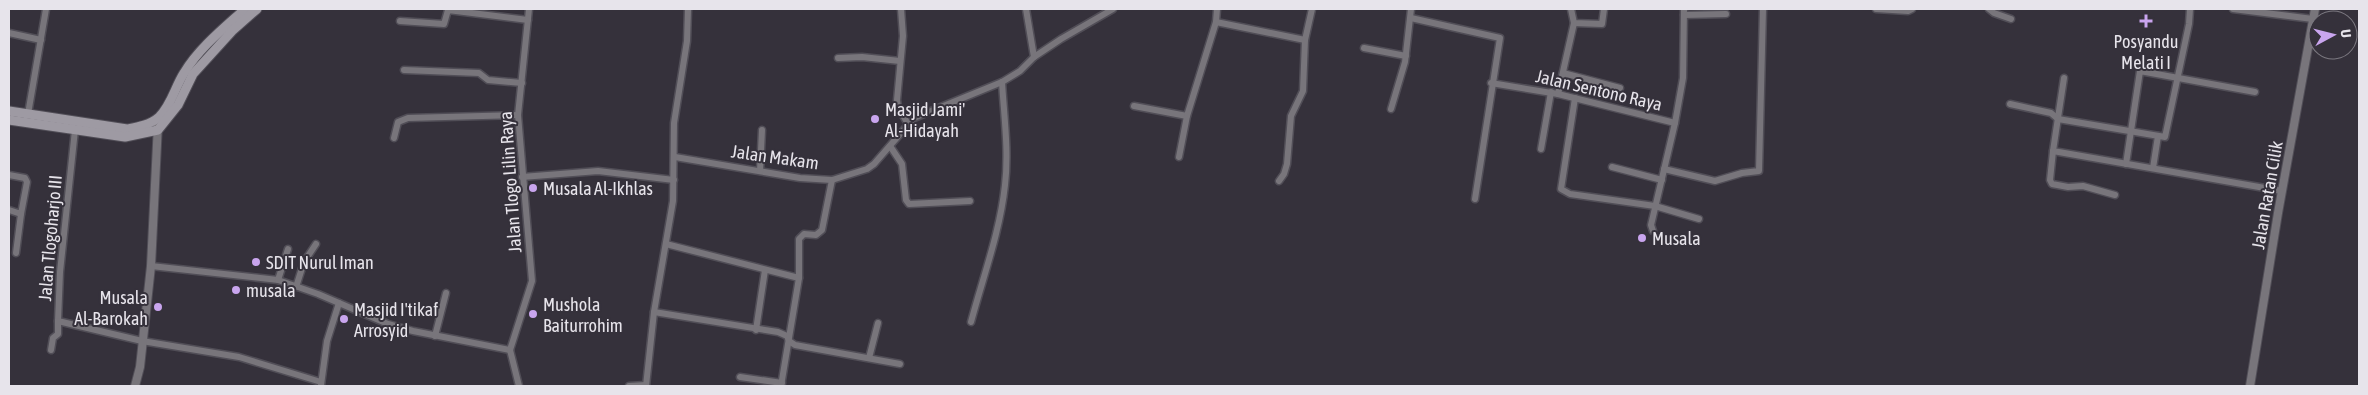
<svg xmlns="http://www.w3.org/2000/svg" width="2368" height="395" font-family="'Asap Condensed',sans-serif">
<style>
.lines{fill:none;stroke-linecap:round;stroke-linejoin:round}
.minor-casing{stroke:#514e57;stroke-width:9}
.tertiary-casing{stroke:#514e57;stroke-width:10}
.secondary-casing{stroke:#514e57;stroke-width:11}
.minor{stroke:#78757b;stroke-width:6}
.tertiary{stroke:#78757b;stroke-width:8}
.secondary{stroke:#9e9aa3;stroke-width:9}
.poi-dot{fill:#c9a5ee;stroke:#35313b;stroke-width:2}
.labels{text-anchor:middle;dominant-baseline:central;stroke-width:4;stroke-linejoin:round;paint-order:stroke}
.poi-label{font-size:18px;fill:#e7e4eb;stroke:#35313b;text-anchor:start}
.street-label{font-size:18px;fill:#e7e4eb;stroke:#35313b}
</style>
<rect width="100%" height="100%" fill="#35313b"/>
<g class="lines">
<defs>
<g id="minor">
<path d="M901,9L903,36L897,100L898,107L908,124"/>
<path d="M1026,9L1034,57"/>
<path d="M1571,9L1574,23L1602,24L1604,9"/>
<path d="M1876,9L1908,11L1912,9"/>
<path d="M1989,9L1994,13L2011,19"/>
<path d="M2233,9L2313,19"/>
<path d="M1684,15L1726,14"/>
<path d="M1411,18L1500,38L1475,199"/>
<path d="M400,21L444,24L448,10L528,20"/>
<path d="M1216,22L1305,40"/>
<path d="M9,33L41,40"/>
<path d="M1364,48L1406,56"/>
<path d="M838,58L862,57L900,61"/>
<path d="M404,70L479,73L488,80L522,83"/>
<path d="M1563,73L1620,88"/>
<path d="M2064,78L2053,151L2282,191"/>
<path d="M1491,83L1558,94L1675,123"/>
<path d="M1558,94L1574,23"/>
<path d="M1575,98L1561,189L1570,194L1655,206L1699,219"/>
<path d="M2010,104L2051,113L2058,119L2165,137L2189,24L2190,9"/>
<path d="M1134,106L1187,116"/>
<path d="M1391,109L1405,62L1411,9"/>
<path d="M28,114L46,9"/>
<path d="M75,130L60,272L58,321L142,341L239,357L321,382"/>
<path d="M394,138L398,122L408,118L518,115"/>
<path d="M890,146L902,164L906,200L909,204L970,201"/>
<path d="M1541,149L1551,92"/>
<path d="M2053,151L2050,180L2052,184L2068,187L2083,186L2115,195"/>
<path d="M675,157L800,178L832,180L867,169L874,164L914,118L1002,82L1020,71L1034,57L1061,39L1113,9"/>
<path d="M1179,157L1187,116L1216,22L1217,9"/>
<path d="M2126,164L2140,71L2255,92"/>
<path d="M1612,167L1662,180"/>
<path d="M2153,168L2158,136"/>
<path d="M1664,169L1715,181L1742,173L1759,171L1763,9"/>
<path d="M760,171L762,130"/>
<path d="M9,175L25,178L27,182L21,214L9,210"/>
<path d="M522,177L598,171L674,180"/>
<path d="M1279,181L1284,174L1287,164L1291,116L1303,91L1305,40L1312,9"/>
<path d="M1653,231L1651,225L1675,123L1683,78L1684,9"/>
<path d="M666,244L799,278"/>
<path d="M16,253L21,214"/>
<path d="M151,266L278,280L318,294L388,324L413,331L510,350"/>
<path d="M278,280L288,249"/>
<path d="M296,287L304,262L316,244"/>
<path d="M654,312L778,332L787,336L789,341L795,345L900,364"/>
<path d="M971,322C983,277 1000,232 1005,185C1009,151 1004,116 1002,82"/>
<path d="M756,330L765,270"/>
<path d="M435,336L446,293"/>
<path d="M51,350L53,338L58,334V321"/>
<path d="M510,350L532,281L518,115L529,9"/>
<path d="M510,350L519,386"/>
<path d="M869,358L878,323"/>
<path d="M740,377L782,383"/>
<path d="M321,385L327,341L339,303"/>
<path d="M629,386L646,385"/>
<path d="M646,386L654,312L673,201L674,123L687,41L688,9"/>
<path d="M781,386L799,278V239L804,234L816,235L822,230L832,180"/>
</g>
<g id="tertiary">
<path d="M135,386L140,367L151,266L158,124"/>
<path d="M2250,386L2278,213L2315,9"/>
</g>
<g id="secondary">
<path d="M9,111L127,129C138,127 150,125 159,117C171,106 175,87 184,73C199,48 224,28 245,9"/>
<path d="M9,120L125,137L158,130L178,105L193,74L233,30L257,9"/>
</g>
</defs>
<use href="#minor" class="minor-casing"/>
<use href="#tertiary" class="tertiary-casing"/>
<use href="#secondary" class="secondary-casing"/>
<use href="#minor" class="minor"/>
<use href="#tertiary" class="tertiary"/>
<use href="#secondary" class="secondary"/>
</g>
<g class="poi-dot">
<path d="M2143.5 13.5h5v5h5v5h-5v5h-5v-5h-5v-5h5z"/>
<circle cx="875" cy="119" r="5"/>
<circle cx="533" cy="188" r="5"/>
<circle cx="1642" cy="238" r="5"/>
<circle cx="256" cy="262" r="5"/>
<circle cx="236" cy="290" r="5"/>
<circle cx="158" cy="307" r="5"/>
<circle cx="533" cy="314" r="5"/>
<circle cx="344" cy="319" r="5"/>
</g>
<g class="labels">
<g class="poi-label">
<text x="2146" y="41" text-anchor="middle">Posyandu<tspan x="2146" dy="21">Melati I</tspan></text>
<text x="885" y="109">Masjid Jami'<tspan x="885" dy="21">Al-Hidayah</tspan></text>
<text x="543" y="188">Musala Al-Ikhlas</text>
<text x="1652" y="238">Musala</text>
<text x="266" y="262">SDIT Nurul Iman</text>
<text x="246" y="290">musala</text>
<text x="148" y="297" text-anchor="end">Musala<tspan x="148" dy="21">Al-Barokah</tspan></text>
<text x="543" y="304">Mushola<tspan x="543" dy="21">Baiturrohim</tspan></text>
<text x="354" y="309">Masjid I'tikaf<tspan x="354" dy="21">Arrosyid</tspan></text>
</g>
<g class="street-label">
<text transform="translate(1599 90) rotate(13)">Jalan Sentono Raya</text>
<text transform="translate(775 157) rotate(8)">Jalan Makam</text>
<text transform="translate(510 182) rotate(-94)">Jalan Tlogo Lilin Raya</text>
<text transform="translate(2267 195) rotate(-80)">Jalan Ratan Cilik</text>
<text transform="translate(50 238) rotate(-85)">Jalan Tlogoharjo III</text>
</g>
</g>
<rect width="2368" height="395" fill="none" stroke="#e7e4eb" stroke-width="20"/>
<g transform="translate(2333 35) rotate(83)"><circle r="24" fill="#35313b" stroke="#7c7981"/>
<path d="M0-4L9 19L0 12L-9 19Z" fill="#c9a5ee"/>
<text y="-8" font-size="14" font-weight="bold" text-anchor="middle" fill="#e7e4eb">U</text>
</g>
</svg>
